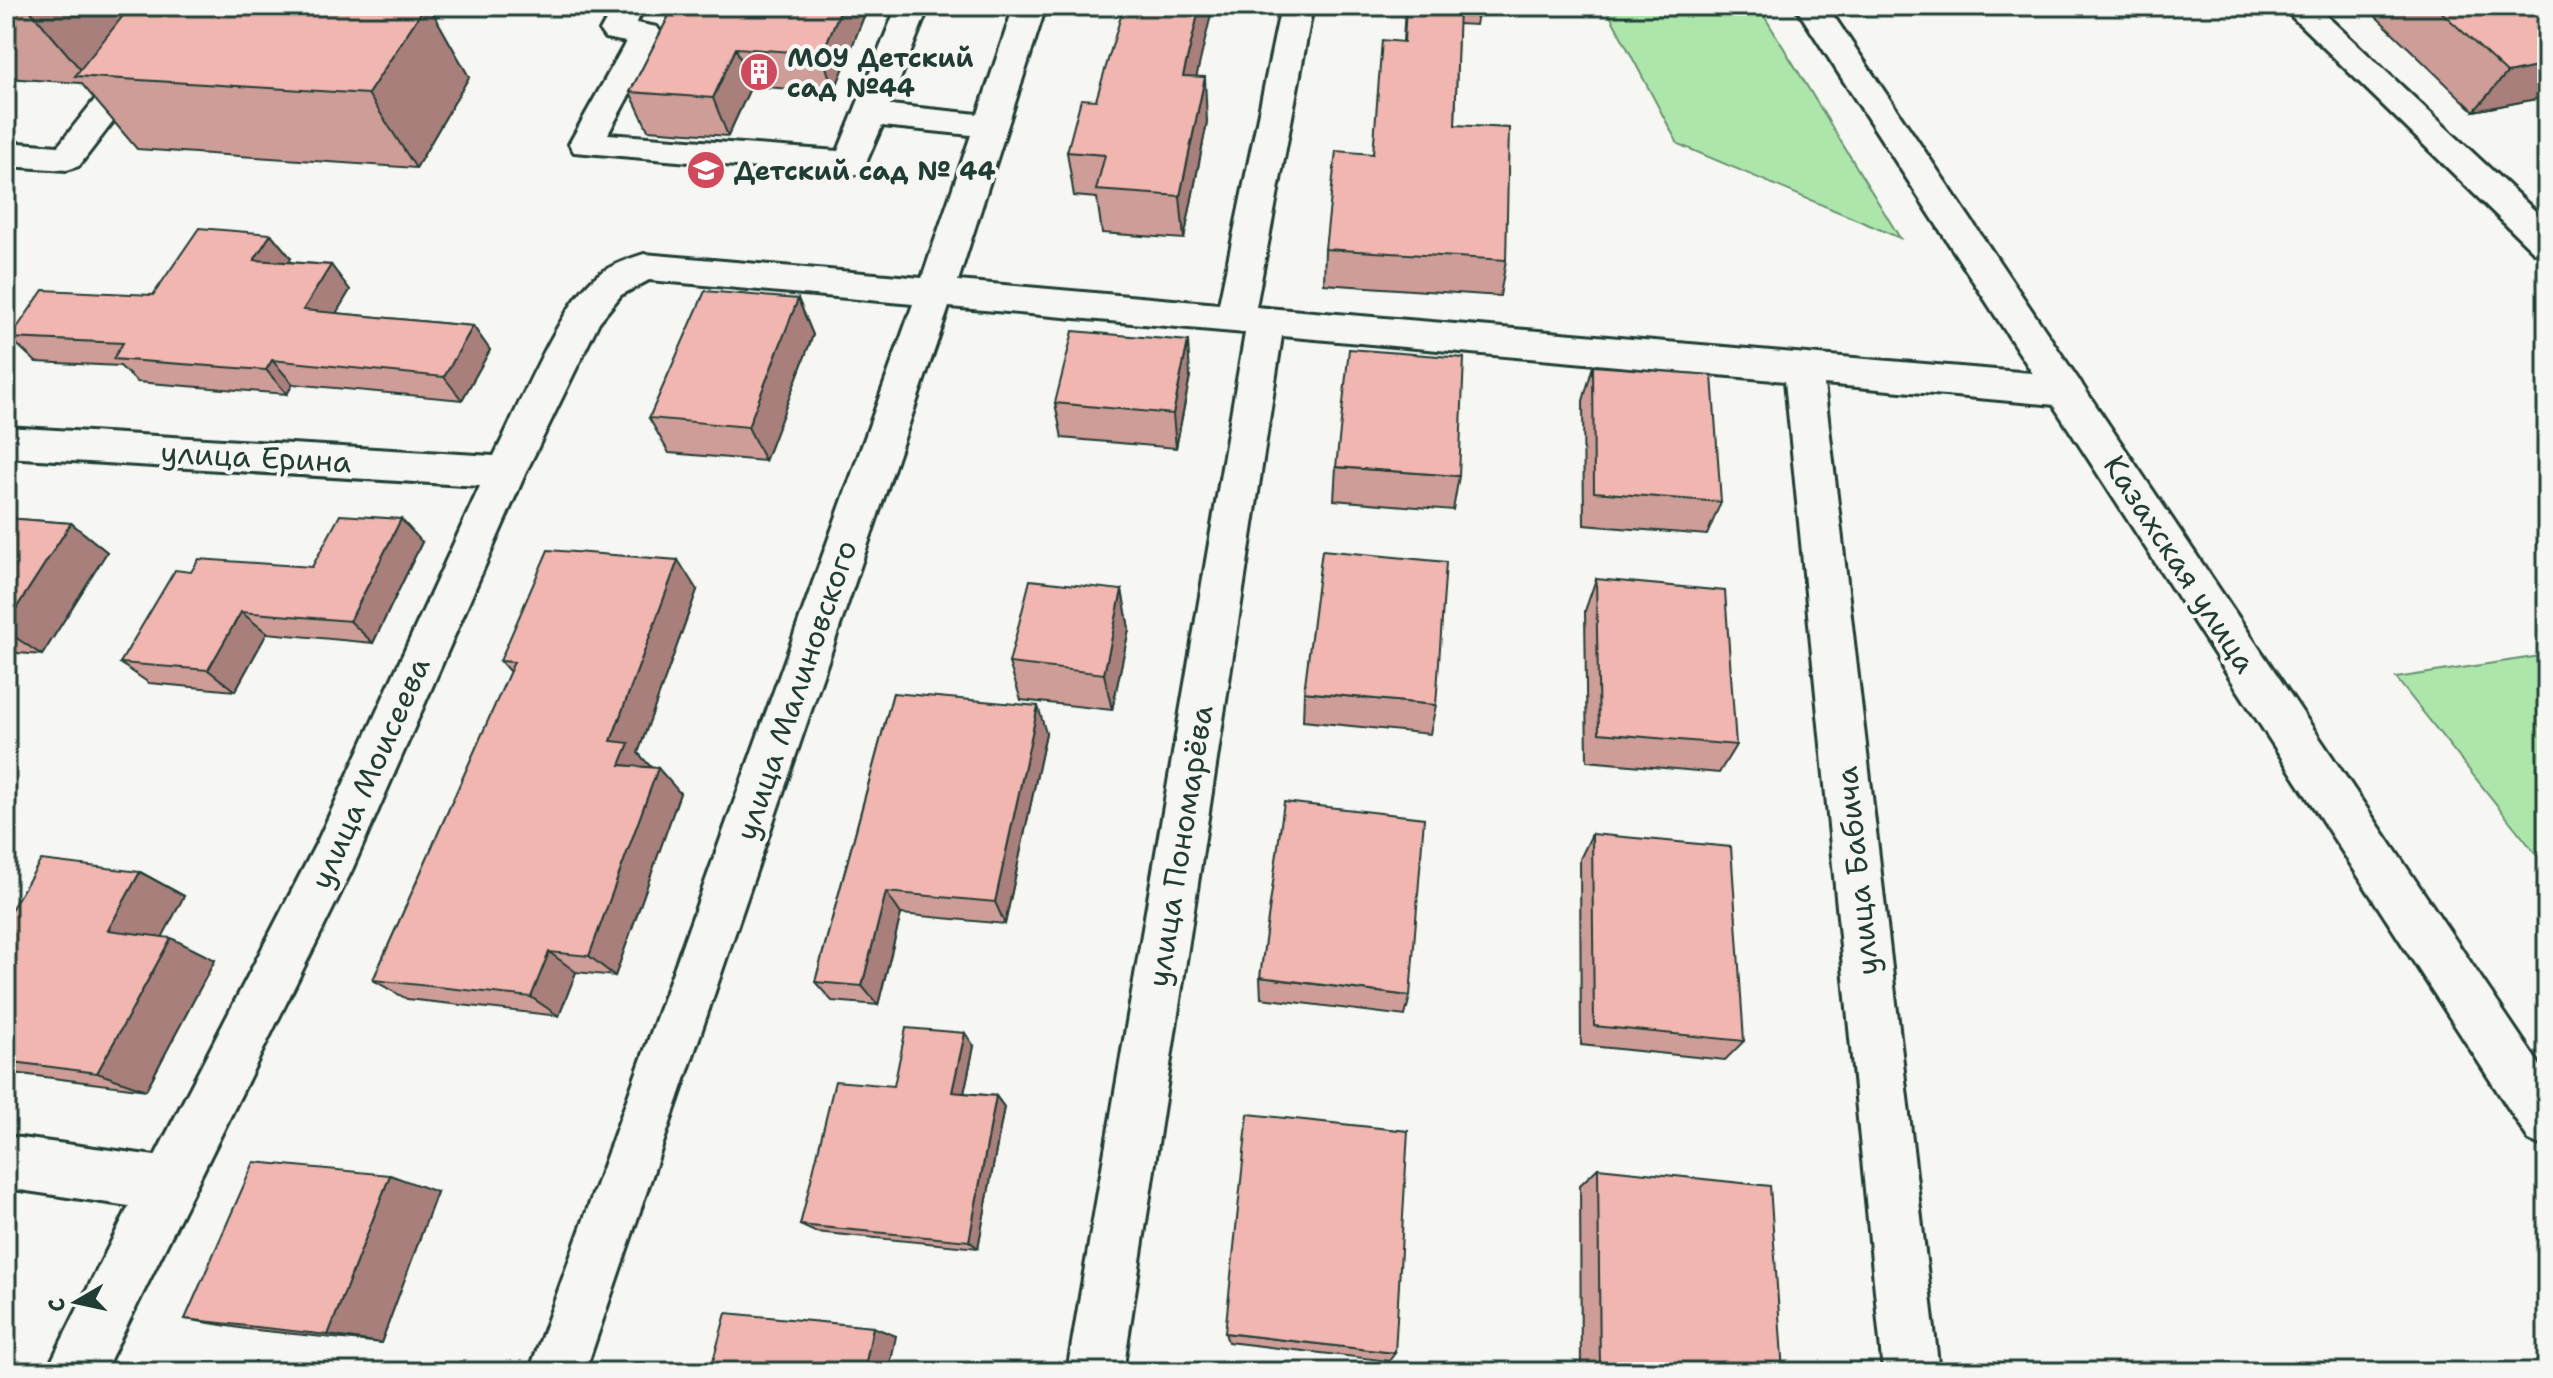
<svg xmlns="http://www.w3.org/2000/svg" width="2553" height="1378" font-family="'Shantell Sans',sans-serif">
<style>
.green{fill:#ade6aa;stroke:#66926f;stroke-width:2}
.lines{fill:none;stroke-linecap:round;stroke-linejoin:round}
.minor-casing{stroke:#1f3d34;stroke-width:6}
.major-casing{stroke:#1f3d34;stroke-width:6}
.minor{fill:#f6f6f2;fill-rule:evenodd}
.major{fill:#f6f6f2;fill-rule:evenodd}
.wall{fill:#cf9d97;stroke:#1f3d34;stroke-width:2}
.shaded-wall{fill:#a97f7b;stroke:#1f3d34;stroke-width:2}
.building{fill:#f1b6b0;stroke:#1f3d34;stroke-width:2}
.labels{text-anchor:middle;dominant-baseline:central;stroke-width:8;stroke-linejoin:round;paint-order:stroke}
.far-poi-label{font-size:26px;font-weight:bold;fill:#1f3d34;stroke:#f6f6f2;text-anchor:start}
.street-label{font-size:30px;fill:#1f3d34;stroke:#f6f6f2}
</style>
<rect width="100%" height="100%" fill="#f6f6f2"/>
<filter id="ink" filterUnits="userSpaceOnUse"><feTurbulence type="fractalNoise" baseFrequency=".0125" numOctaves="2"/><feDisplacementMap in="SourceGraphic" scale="16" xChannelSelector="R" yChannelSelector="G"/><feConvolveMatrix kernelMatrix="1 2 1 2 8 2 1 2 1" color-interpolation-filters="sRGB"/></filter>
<g filter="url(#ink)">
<g class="green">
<path d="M1605,6H1758L1900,238L1678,144Z"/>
<path d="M2547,655V868L2396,678Z"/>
</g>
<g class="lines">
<defs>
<g id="minor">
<path d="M169,6H202L79,166L67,170L6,166V142L58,146Z"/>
<path d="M614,6H646L636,23L657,27L662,34L608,134L838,151L897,6H929L890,105L978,114L1014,6H1046L958,281L1219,304L1281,6H1313L1256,307L2066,376L2080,381L2085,391L2080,401L2066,406L1824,384L1939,1372H1883L1785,381L1282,336L1123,1372H1067L1245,333L949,307L585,1372H529L913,304L649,280L621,295L599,322L526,472L352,870L104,1372H46L129,1206L6,1188V1136L155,1156L318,840L480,486L6,457V427L494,456C518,409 557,311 594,278C606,267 628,259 644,254L922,278L971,135L882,126L862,172L850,176L574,152L569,144L626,42L605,38L600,31Z"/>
<path d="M2281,6H2316L2547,222V256L2534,252Z"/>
</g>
<path id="major" d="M1795,6H1827L2547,1076V1148L2529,1140Z"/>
</defs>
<use href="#minor" class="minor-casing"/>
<use href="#major" class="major-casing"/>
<use href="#minor" class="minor"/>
<use href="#major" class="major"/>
</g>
<g class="wall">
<path d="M6,6H429L469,77L416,168L137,149L81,83L6,78Z"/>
<path d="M663,6H868L834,92L751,86L728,136L648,130L630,92L668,18Z"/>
<path d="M1405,6H1479L1476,25L1458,24L1455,125L1506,260L1500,296L1324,284L1325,249L1373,154L1403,42Z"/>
<path d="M2365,6H2547V110L2536,99L2474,111Z"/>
<path d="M1196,77L1207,122L1184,239L1102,233L1097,198L1074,196L1067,152L1096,100Z"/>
<path d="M271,234L291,258L288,262L331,265L350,290L336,313L473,326L490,350L462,400L293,384L287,394L137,382L120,366L36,362L10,338L153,295Z"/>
<path d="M798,299L813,335L765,461L669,453L649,418Z"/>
<path d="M1593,366L1721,502L1707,535L1584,525L1583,401Z"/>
<path d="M1190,376L1176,448L1062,438L1055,403Z"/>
<path d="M1336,467L1459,476L1453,510L1334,500Z"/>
<path d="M6,518L71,523L107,552L42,655L6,652Z"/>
<path d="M422,542L373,643L267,633L235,691L149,683L120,663L191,572L312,567Z"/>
<path d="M1596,579L1736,745L1719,773L1587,761L1585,611Z"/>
<path d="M697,590L638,753L651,768L680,793L615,976L576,972L559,1016L407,999L373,980L510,672L500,661Z"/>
<path d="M1122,590L1129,629L1112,710L1021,700L1009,663Z"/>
<path d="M1304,692L1436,705L1430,734L1303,721Z"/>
<path d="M893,693L1046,733L1005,924L901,914L878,1005L832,1001L815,982Z"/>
<path d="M1592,834L1744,1041L1725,1060L1581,1045L1580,859Z"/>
<path d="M140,872L184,896L162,937L215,960L146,1090L6,1072V918Z"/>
<path d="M1260,977L1410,996L1405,1016L1261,998Z"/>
<path d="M974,1046L964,1093L996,1096L1004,1107L978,1248L815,1232L800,1225L894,1086Z"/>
<path d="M1598,1168L1783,1372H1581L1580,1185Z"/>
<path d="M437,1192L381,1343L246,1329L185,1319Z"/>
<path d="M1225,1333L1395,1353L1389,1361L1228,1342Z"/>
</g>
<g class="shaded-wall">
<path d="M32,6H155L86,76L29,9Z"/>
<path d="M425,6H429L469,77L416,168L368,94Z"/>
<path d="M842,6H868L834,92L822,54Z"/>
<path d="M1200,6H1213L1186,121L1183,76Z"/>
<path d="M736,48L751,86L728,136L713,98Z"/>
<path d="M2547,65V87L2536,99L2474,111L2507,73Z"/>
<path d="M1205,77L1207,122L1184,239L1180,196Z"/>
<path d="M271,234L291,258L274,284L254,260Z"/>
<path d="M331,265L350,290L323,335L303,310Z"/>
<path d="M798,299L813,335L765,461L748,427Z"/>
<path d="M473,326L490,350L462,400L444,377Z"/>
<path d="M1188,341L1190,376L1176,448L1173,414Z"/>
<path d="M272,360L293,384L287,394L266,370Z"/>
<path d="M401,519L422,542L373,643L350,621Z"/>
<path d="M71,523L107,552L42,655L6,631V624Z"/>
<path d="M678,560L697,590L638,753L652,768L620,765L611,741Z"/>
<path d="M1122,590L1129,629L1112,710L1104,674Z"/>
<path d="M241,612L267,633L235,691L208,670Z"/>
<path d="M1038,706L1046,733L1005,924L995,902Z"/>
<path d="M658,768L680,793L615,976L589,956Z"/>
<path d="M140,872L184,896L154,953L108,930Z"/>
<path d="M886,892L901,914L878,1005L862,986Z"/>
<path d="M171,938L215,960L146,1090L97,1073Z"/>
<path d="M549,952L576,972L559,1016L531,997Z"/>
<path d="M965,1033L974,1046L962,1103L952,1092Z"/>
<path d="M996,1096L1004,1107L978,1248L969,1241Z"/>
<path d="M390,1175L437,1192L381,1343L328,1335Z"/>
<path d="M873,1327L896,1336L889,1372H864Z"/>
</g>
<g class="building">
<path d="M6,6H32L29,9L6,8Z"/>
<path d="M131,6H425L368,94L75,76Z"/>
<path d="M674,6H842L822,54L736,48L713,98L630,92Z"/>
<path d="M1124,6H1200L1183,76L1205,77L1180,196L1096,190L1105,155L1067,152L1081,99L1096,100Z"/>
<path d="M1406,6H1459L1455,125L1509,128L1506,260L1325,249L1336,151L1373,154L1382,40L1404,42Z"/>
<path d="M2435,6H2547V65L2507,73Z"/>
<path d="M199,228L271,234L254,260L331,265L303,310L473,326L444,377L272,360L266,370L113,359L123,343L10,338L43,290L153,295Z"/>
<path d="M705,291L798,299L748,427L649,418Z"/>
<path d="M1073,331L1188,341L1173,414L1055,403Z"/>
<path d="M1349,349L1464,358L1459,476L1336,467Z"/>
<path d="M1593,366L1712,375L1721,502L1594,492Z"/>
<path d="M340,515L401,519L350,621L241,612L208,670L120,663L175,570L191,572L199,559L312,567Z"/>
<path d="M6,518L71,523L6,624Z"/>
<path d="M548,550L678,560L611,741L629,743L620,765L658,768L589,956L549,952L531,997L373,980L514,662L500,661Z"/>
<path d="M1322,550L1446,562L1436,705L1304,692Z"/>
<path d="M1596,579L1725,591L1736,745L1599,733Z"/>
<path d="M1030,580L1122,590L1104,674L1009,663Z"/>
<path d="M893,693L1038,706L995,902L886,892L862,986L815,982Z"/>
<path d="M1284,802L1424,818L1410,996L1260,977Z"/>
<path d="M1592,834L1731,847L1744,1041L1594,1026Z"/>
<path d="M41,860L140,872L108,930L171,938L97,1073L6,1061V918Z"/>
<path d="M906,1028L965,1033L952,1092L996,1096L969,1241L800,1225L835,1081L894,1086Z"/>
<path d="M1248,1114L1408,1131L1395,1353L1225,1333Z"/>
<path d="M254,1162L390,1175L328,1335L185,1319Z"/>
<path d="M1598,1168L1770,1186L1783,1372H1600Z"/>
<path d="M726,1313L873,1327L864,1372H710Z"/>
</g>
</g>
<defs>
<symbol id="building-disc" viewBox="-11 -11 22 22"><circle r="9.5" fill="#d1495b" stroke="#f6f6f2"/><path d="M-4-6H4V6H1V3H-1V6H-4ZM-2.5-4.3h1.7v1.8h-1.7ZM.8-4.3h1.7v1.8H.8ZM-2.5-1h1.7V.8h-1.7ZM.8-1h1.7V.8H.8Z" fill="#fff"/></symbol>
<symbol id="school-disc" viewBox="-11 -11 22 22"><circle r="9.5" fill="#d1495b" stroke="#f6f6f2"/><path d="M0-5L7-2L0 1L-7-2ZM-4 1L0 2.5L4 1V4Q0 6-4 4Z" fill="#fff"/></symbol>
</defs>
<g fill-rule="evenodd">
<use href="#building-disc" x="737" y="50" width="44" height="44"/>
<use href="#school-disc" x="684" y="148" width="44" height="44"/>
</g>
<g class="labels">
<g class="far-poi-label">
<text x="787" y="57">МОУ Детский<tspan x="787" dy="30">сад №44</tspan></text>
<text x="734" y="170">Детский сад № 44</text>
</g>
<g class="street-label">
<text transform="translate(256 457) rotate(3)">улица Ерина</text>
<text transform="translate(2180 564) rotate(57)">Казахская улица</text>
<text transform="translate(796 690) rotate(-71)">улица Малиновского</text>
<text transform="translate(370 773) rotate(-66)">улица Моисеева</text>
<text transform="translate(1180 846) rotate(-81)">улица Пономарёва</text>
<text transform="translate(1857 871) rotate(-96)">улица Бабича</text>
</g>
</g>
<rect width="2553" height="1378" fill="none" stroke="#f6f6f2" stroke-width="32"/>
<rect x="16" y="16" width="2521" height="1346" fill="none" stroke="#1f3d34" stroke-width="3" filter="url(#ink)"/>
<g transform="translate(76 1302) rotate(261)" stroke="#f6f6f2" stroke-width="6" paint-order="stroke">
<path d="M0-6L14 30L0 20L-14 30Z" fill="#1f3d34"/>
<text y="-12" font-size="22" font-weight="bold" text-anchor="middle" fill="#1f3d34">С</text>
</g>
</svg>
